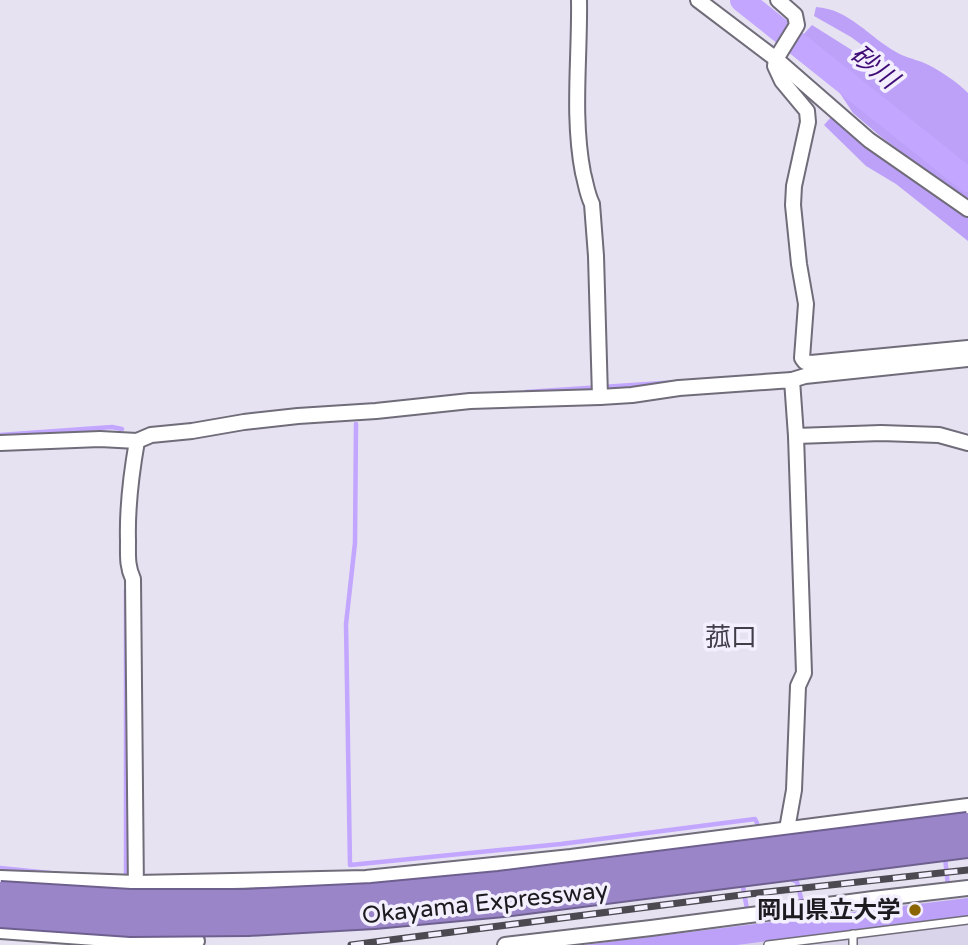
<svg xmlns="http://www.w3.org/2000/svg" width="968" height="945" font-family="'Varela Round','Noto Sans JP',sans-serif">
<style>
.built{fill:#d9d4e9}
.forest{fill:#bda1f9}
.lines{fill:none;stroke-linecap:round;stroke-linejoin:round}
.stream{stroke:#c2a6ff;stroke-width:4.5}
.river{stroke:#c2a6ff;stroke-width:24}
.service-casing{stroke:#706c79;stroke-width:10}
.minor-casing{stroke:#706c79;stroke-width:18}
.service{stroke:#fff;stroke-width:7}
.minor{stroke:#fff;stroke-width:14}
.rail-casing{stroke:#4c4951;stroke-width:7}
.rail{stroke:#f3effe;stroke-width:4.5;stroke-dasharray:13;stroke-linecap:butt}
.motorway-bridge-casing{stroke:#6e608e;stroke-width:28;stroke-linecap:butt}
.motorway-bridge{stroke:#9a85c9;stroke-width:24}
.poi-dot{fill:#8b6404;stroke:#f3effe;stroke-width:2.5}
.labels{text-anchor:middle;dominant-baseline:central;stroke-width:7;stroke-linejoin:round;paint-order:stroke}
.street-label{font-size:24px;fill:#1d1b20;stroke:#f3effe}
.poi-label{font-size:24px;font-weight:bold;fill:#1d1b20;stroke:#f3effe;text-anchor:end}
.water-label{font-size:26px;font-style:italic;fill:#3f0d75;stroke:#f3effe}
.neighbourhood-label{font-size:26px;fill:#413d49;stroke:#f3effe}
</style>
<rect width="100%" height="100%" fill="#e6e2f1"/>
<path class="built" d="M968,897V945H573L756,922Z"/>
<g class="forest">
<path d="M816,7C849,9 869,37 896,52C904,57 914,59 922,62C938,69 956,81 968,93V202L880,136L853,113L802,36L812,25L893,76L899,72L851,37L814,16Z"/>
<path d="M832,116L968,216V241L896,184L866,166L824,125Z"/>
<path d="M968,898V916L737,945H583Z"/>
</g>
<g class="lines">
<g class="stream">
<path d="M526,392L678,382"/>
<path d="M356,424L355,543L346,624L350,865L561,844L755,819L757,823"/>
<path d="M0,435L112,427L122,429"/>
<path d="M126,590V879"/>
<path d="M945,857L948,887"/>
<path d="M0,868L60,874"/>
<path d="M789,878L797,882L803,906"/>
<path d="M742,882L748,914"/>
</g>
<path class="river" d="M742,0L968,180"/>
<defs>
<g id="service">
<path d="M768,945L968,920"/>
<path d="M853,945V934"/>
</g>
<g id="minor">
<path d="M579,0C580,58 572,116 583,173C586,184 587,194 592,204L596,256L600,397"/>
<path d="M698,0L776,59L869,140L968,209"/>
<path d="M778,0L795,15L797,25L776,59L775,66L782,81L807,111L808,122L794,186L793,205L799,264L806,304L802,358L805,362L811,363L968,348"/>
<path d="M792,380L805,376L968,359"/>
<path d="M0,443L100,439L137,441L151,435L192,431L244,422L298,416L376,411L470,401L600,397L632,395L679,388L792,380L796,436L881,433L939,435L968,443"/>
<path d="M787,829L794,790L798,686L804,673L796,436"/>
<path d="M0,878L136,883L366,878L571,857L968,806"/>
<path d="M136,893L133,579C127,566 128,556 128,541C127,507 131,475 137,441"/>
<path d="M0,931L95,938L197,941"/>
<path d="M505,945L651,928L873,899L968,888"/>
</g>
</defs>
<use href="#service" class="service-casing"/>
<use href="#minor" class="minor-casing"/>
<use href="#service" class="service"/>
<use href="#minor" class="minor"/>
<defs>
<path id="rail" d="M351,945L749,894L968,870"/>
</defs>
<use href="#rail" class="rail-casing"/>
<use href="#rail" class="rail"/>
<defs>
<g id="motorway-bridge">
<path d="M0,894L130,902H245L372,896L499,884L968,825"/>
<path d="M0,915L131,924L248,923L374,916L503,904L968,845"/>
</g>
</defs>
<use href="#motorway-bridge" class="motorway-bridge-casing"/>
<use href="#motorway-bridge" class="motorway-bridge"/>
</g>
<circle class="poi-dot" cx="915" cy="910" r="7"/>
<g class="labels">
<g class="street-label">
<text transform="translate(485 903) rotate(-6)">Okayama Expressway</text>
</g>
<g class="poi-label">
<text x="901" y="910">岡山県立大学</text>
</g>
<g class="water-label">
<text transform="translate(874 67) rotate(39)">砂川</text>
</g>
<g class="neighbourhood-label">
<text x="731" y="637">菰口</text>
</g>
</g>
</svg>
